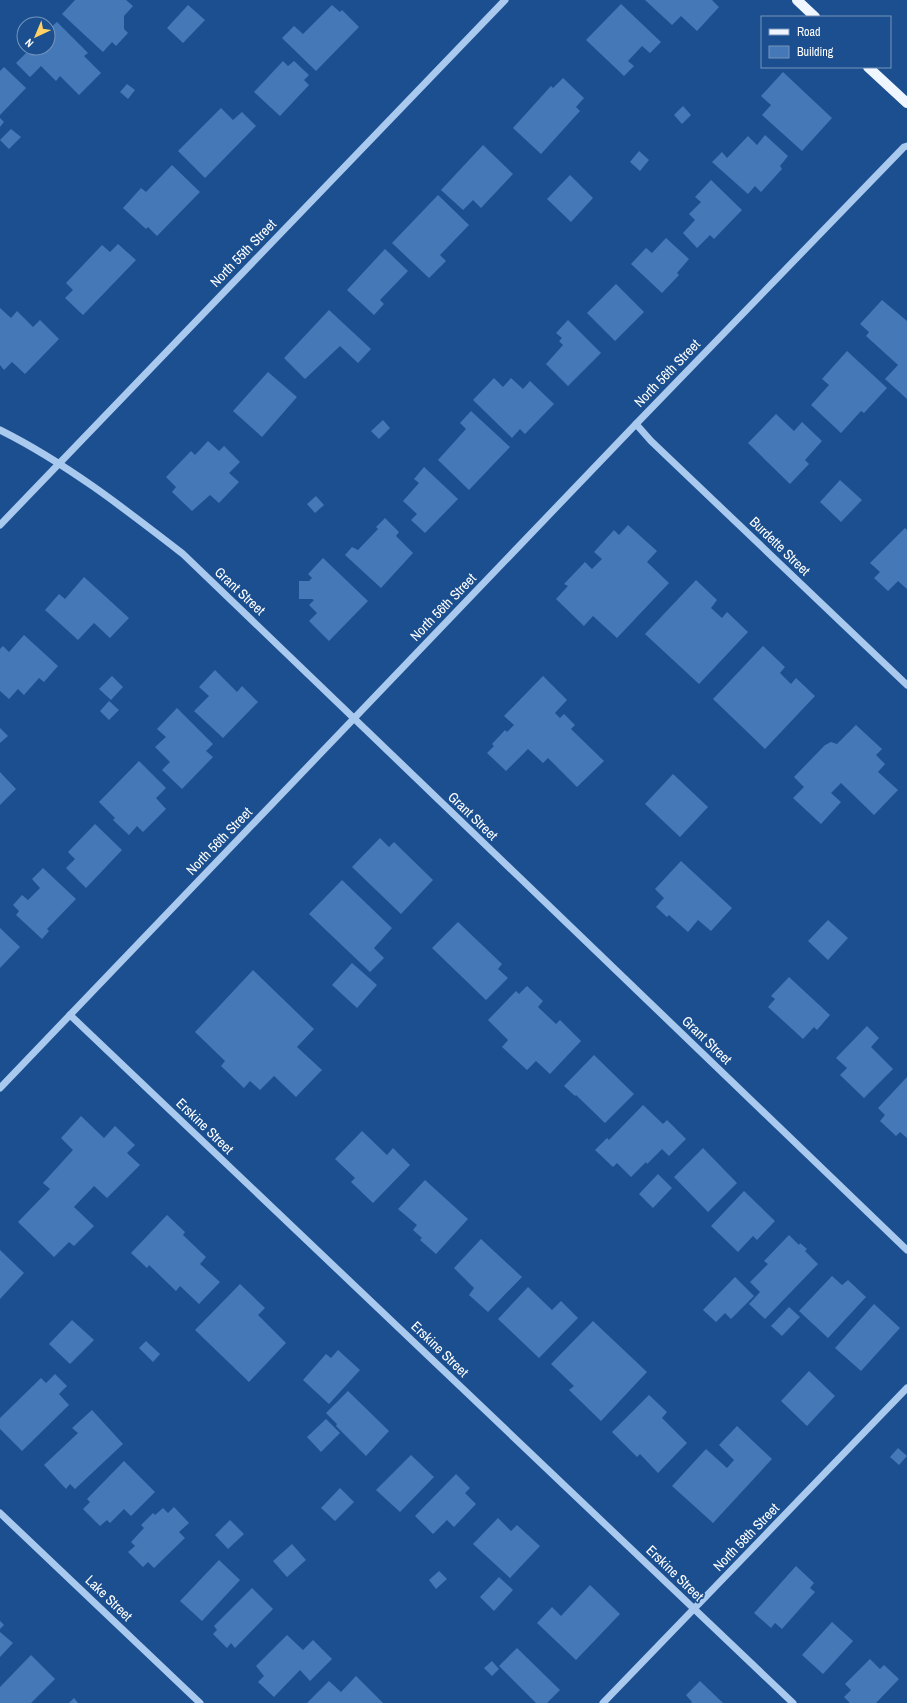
<svg xmlns="http://www.w3.org/2000/svg" width="907" height="1703" font-family="'Archivo Narrow',sans-serif">
<style>
.building{fill:#4478b7}
.lines{fill:none;stroke-linecap:round;stroke-linejoin:round}
.minor{stroke:#a9c9ee;stroke-width:7}
.major{stroke:#f0f6ff;stroke-width:10}
.labels{text-anchor:middle;dominant-baseline:central;stroke-width:3.5;stroke-linejoin:round;paint-order:stroke}
.street-label{font-size:14px;fill:#fff;stroke:#1b4f8f}
</style>
<rect width="100%" height="100%" fill="#1b4f8f"/>
<g class="building">
<path d="M75,0H126L133,6L124,16V29L128,33L116,46L112,42L103,52L62,14Z"/>
<path d="M645,0H712L719,7L697,31L681,16L672,25Z"/>
<path d="M621,4L661,42L650,53L642,46L628,61L634,66L624,76L586,40Z"/>
<path d="M188,5L205,20L183,43L167,28Z"/>
<path d="M332,5L340,12L342,10L359,27L316,71L282,38L294,26L303,34Z"/>
<path d="M57,22L88,53L84,56L101,73L79,95L60,76L56,81L41,66L30,77L16,63L31,48H48V30Z"/>
<path d="M283,61L288,66L294,61L309,75L304,80L309,85L280,116L254,92Z"/>
<path d="M4,67L26,88L0,115V71Z"/>
<path d="M783,72L832,118L802,151L762,115L771,105L761,96Z"/>
<path d="M563,78L584,98L576,107L580,111L541,154L513,128L551,86L553,88Z"/>
<path d="M127,84L135,90L128,99L120,92Z"/>
<path d="M683,106L691,115L682,124L674,115Z"/>
<path d="M221,108L233,120L242,112L256,126L205,178L178,151Z"/>
<path d="M0,118L4,122L0,127Z"/>
<path d="M11,129L21,137L9,149L0,140Z"/>
<path d="M765,135L788,156L780,166L782,169L761,192L755,186L748,194L712,162L722,152L727,158L748,136L757,145Z"/>
<path d="M483,145L513,174L481,208L473,200L463,210L441,190Z"/>
<path d="M639,151L649,160L640,171L630,162Z"/>
<path d="M172,165L200,192L157,236L148,227L146,229L123,208L141,188L146,192Z"/>
<path d="M570,175L593,198L571,222L547,199Z"/>
<path d="M711,180L742,210L714,239L710,235L697,248L683,233L695,220L689,214L701,202L695,197Z"/>
<path d="M438,195L469,225L440,255L446,261L429,278L392,243Z"/>
<path d="M666,238L689,259L677,273L679,275L662,293L631,264L646,248L652,253Z"/>
<path d="M118,244L136,260L83,315L65,298L73,290L66,283L102,245L110,252Z"/>
<path d="M385,249L408,271L380,300L384,304L374,315L347,290Z"/>
<path d="M616,284L644,312L615,341L587,313Z"/>
<path d="M882,300L907,321V399L885,379L898,365L866,336L869,332L860,324Z"/>
<path d="M0,308L11,318L17,311L33,327L40,320L59,339L25,374L12,362L4,370L0,365Z"/>
<path d="M329,310L371,349L358,363L340,346L305,379L284,358Z"/>
<path d="M568,320L601,353L568,386L546,364L563,345L559,341L562,338L556,333Z"/>
<path d="M847,351L887,388L864,413L861,411L841,433L811,405L829,385L822,379Z"/>
<path d="M268,372L297,397L262,437L233,411Z"/>
<path d="M494,378L503,387L511,378L523,389L530,381L554,404L525,434L520,429L512,438L473,400Z"/>
<path d="M471,411L510,447L469,490L438,460L466,429L460,423Z"/>
<path d="M776,414L794,431L802,422L822,441L805,460L809,464L790,484L748,443Z"/>
<path d="M383,420L390,428L379,439L371,431Z"/>
<path d="M208,441L219,451L224,446L240,462L229,473L239,482L219,503L210,495L192,511L172,492L176,487L166,477L191,451L195,455Z"/>
<path d="M424,467L458,499L425,533L411,520L417,514L403,501L419,483L414,479Z"/>
<path d="M840,480L862,500L841,522L820,502Z"/>
<path d="M316,496L324,505L315,513L307,504Z"/>
<path d="M385,518L399,532L396,536L413,553L381,588L345,555L352,547L358,550L378,529L376,527Z"/>
<path d="M628,525L657,551L647,562L669,583L617,638L593,616L584,626L556,599L568,586L564,584L585,562L592,569L602,559L594,552L614,530L619,535Z"/>
<path d="M905,528L907,530V589L898,581L888,591L874,578L880,572L870,563Z"/>
<path d="M323,558L368,601L329,641L309,621L317,613L309,605L314,600L312,599H299V581H309L312,578L308,574Z"/>
<path d="M84,577L129,618L110,638L94,623L78,640L45,610L59,594L65,599Z"/>
<path d="M696,580L717,600L711,608L722,618L727,612L748,632L699,684L645,634Z"/>
<path d="M24,635L58,666L44,682L39,678L24,695L18,689L9,699L0,691V649L3,646L9,652Z"/>
<path d="M763,646L785,667L780,673L791,684L796,678L815,696L765,749L713,699Z"/>
<path d="M215,670L237,692L242,686L258,702L223,738L194,711L209,696L199,687Z"/>
<path d="M112,676L123,687L111,700L99,689Z"/>
<path d="M543,676L567,700L555,713L560,718L564,714L575,725L571,729L604,761L577,787L548,758L543,763L528,749L506,771L487,753L494,746L492,744L505,730L507,732L514,725L504,716Z"/>
<path d="M109,701L119,710L109,720L100,711Z"/>
<path d="M177,708L213,744L206,751L213,757L182,789L162,770L170,762L155,747L166,737L157,729Z"/>
<path d="M856,725L882,749L876,755L885,764L878,772L898,790L874,815L841,783L831,793L841,802L821,824L793,798L804,787L794,777L825,745L831,742L837,744Z"/>
<path d="M0,728L8,736L0,743Z"/>
<path d="M139,761L166,788L156,798L166,809L143,832L137,826L129,835L113,820L115,818L99,802Z"/>
<path d="M0,772L16,789L0,805Z"/>
<path d="M673,774L708,807L680,837L645,804Z"/>
<path d="M95,824L122,850L86,888L66,868L75,859L68,852Z"/>
<path d="M380,838L389,847L394,842L433,880L401,914L352,867Z"/>
<path d="M681,861L732,908L711,931L698,920L688,932L669,915L667,917L656,907L664,898L655,889Z"/>
<path d="M43,868L76,899L47,929L49,931L42,939L16,915L19,911L13,905L22,895L28,900L40,888L32,879Z"/>
<path d="M342,880L392,928L374,948L384,958L370,972L309,914Z"/>
<path d="M828,920L848,938L828,960L808,941Z"/>
<path d="M458,922L502,964L498,969L508,978L486,1000L432,948Z"/>
<path d="M0,928L20,947L0,968Z"/>
<path d="M352,963L377,985L357,1008L332,985Z"/>
<path d="M253,970L314,1029L297,1047L322,1070L296,1097L274,1076L260,1090L250,1081L244,1088L221,1066L225,1061L195,1032Z"/>
<path d="M789,977L830,1015L817,1030L814,1027L803,1039L768,1007L775,999L771,996Z"/>
<path d="M527,986L543,1001L538,1007L556,1024L560,1020L581,1041L550,1074L536,1061L527,1070L502,1047L508,1040L488,1020L516,991L519,994Z"/>
<path d="M867,1026L879,1038L871,1047L893,1069L864,1098L840,1075L847,1068L836,1058Z"/>
<path d="M594,1055L634,1094L605,1123L576,1095L575,1096L564,1086Z"/>
<path d="M907,1077V1138L900,1132L896,1136L880,1121L885,1115L878,1108Z"/>
<path d="M643,1105L663,1124L667,1120L686,1139L669,1156L662,1149L647,1164L646,1162L631,1177L617,1163L613,1167L595,1150L607,1138L609,1140Z"/>
<path d="M81,1116L104,1138L115,1126L135,1145L127,1153L140,1165L107,1198L94,1186L74,1207L94,1226L74,1246L69,1242L54,1257L18,1222L50,1189L43,1183L73,1150L61,1138Z"/>
<path d="M362,1131L387,1155L393,1148L410,1165L373,1203L351,1182L355,1178L335,1159Z"/>
<path d="M703,1148L737,1183L708,1212L674,1177Z"/>
<path d="M658,1174L672,1188L653,1208L639,1194Z"/>
<path d="M425,1180L468,1219L436,1254L420,1240L422,1238L413,1230L417,1225L398,1209Z"/>
<path d="M744,1191L775,1221L757,1240L753,1236L738,1252L711,1226Z"/>
<path d="M167,1215L185,1232L183,1235L206,1257L200,1264L220,1282L199,1304L180,1286L176,1291L149,1265L147,1268L131,1253Z"/>
<path d="M789,1235L799,1245L800,1243L807,1249L805,1251L818,1264L765,1319L749,1304L760,1292L750,1282L768,1264L764,1261Z"/>
<path d="M481,1239L522,1277L488,1312L469,1295L474,1288L454,1268Z"/>
<path d="M0,1250L24,1273L0,1299Z"/>
<path d="M832,1276L842,1285L848,1280L866,1297L828,1338L799,1311Z"/>
<path d="M735,1277L754,1296L731,1319L725,1313L716,1322L703,1310Z"/>
<path d="M240,1284L265,1308L258,1315L286,1343L249,1382L195,1330Z"/>
<path d="M528,1287L552,1310L561,1301L578,1318L539,1358L498,1319Z"/>
<path d="M874,1304L900,1328L861,1371L835,1348Z"/>
<path d="M789,1307L800,1317L782,1336L771,1326Z"/>
<path d="M72,1320L94,1340L70,1364L49,1344Z"/>
<path d="M593,1321L647,1372L601,1421L569,1390L574,1386L551,1364Z"/>
<path d="M146,1341L160,1354L153,1362L139,1348Z"/>
<path d="M338,1350L360,1370L329,1404L303,1380L326,1354L331,1358Z"/>
<path d="M809,1371L835,1396L807,1426L781,1401Z"/>
<path d="M55,1374L67,1386L59,1394L69,1405L22,1451L0,1429V1418L41,1378L46,1383Z"/>
<path d="M348,1391L389,1431L366,1456L336,1426L337,1424L326,1413Z"/>
<path d="M649,1395L667,1412L662,1418L687,1443L658,1473L640,1454L637,1457L612,1432Z"/>
<path d="M92,1410L123,1444L75,1489L70,1484L66,1489L44,1465L78,1433L72,1428Z"/>
<path d="M326,1419L340,1433L321,1452L307,1437Z"/>
<path d="M737,1426L772,1459L713,1523L672,1486L706,1449L727,1468L734,1460L719,1445Z"/>
<path d="M898,1448L907,1456L899,1465L890,1457Z"/>
<path d="M411,1455L434,1477L400,1512L376,1490Z"/>
<path d="M124,1461L155,1492L131,1516L124,1509L110,1523L107,1520L100,1526L83,1509L90,1502L87,1499Z"/>
<path d="M456,1474L470,1488L465,1493L476,1504L454,1527L447,1520L433,1534L415,1516Z"/>
<path d="M340,1488L354,1502L335,1521L321,1508Z"/>
<path d="M174,1507L189,1523L179,1532L185,1538L154,1568L148,1562L143,1567L128,1552L135,1546L131,1542L144,1528L141,1525L153,1513L155,1515L163,1508L168,1513Z"/>
<path d="M498,1518L511,1531L517,1525L540,1546L510,1578L473,1544Z"/>
<path d="M230,1520L244,1534L228,1549L215,1535Z"/>
<path d="M292,1544L306,1560L287,1577L273,1561Z"/>
<path d="M219,1560L240,1580L202,1621L180,1601Z"/>
<path d="M796,1566L814,1583L810,1588L815,1592L782,1629L775,1623L771,1628L754,1613Z"/>
<path d="M439,1571L447,1579L436,1589L429,1580Z"/>
<path d="M499,1577L513,1590L494,1611L480,1597Z"/>
<path d="M590,1585L620,1614L576,1660L537,1623L552,1607L561,1616Z"/>
<path d="M252,1588L273,1609L235,1648L231,1643L227,1648L213,1634L217,1630L214,1626Z"/>
<path d="M0,1621L4,1625L0,1629Z"/>
<path d="M832,1622L853,1641L823,1674L802,1655Z"/>
<path d="M0,1632L13,1643L0,1657Z"/>
<path d="M287,1635L303,1650L313,1640L332,1659L310,1681L300,1670L274,1697L258,1682L264,1676L256,1666Z"/>
<path d="M517,1648L560,1690L547,1703H536L499,1666Z"/>
<path d="M31,1655L55,1679L31,1703H0V1687Z"/>
<path d="M870,1659L880,1669L884,1665L899,1679L876,1703H850L844,1697L851,1690L845,1684Z"/>
<path d="M492,1661L499,1669L492,1676L484,1668Z"/>
<path d="M356,1676L383,1703H307L329,1681L341,1692Z"/>
<path d="M700,1681L723,1703H691L692,1702L686,1695Z"/>
<path d="M74,1698L78,1703H69Z"/>
</g>
<g class="lines">
<g class="minor">
<path d="M636,424L651,441L907,685"/>
<path d="M0,430C66,463 125,509 183,554L907,1250"/>
<path d="M0,525L505,0"/>
<path d="M70,1015L793,1703"/>
<path d="M0,1088L636,424L904,147L907,146"/>
<path d="M0,1513L200,1703"/>
<path d="M603,1703L907,1388"/>
</g>
<g class="major">
<path d="M797,0L815,17"/>
<path d="M868,67L907,103"/>
</g>
</g>
<g class="labels">
<g class="street-label">
<text transform="translate(243 253) rotate(-46)">North 55th Street</text>
<text transform="translate(667 373) rotate(-46)">North 56th Street</text>
<text transform="translate(780 546) rotate(44)">Burdette Street</text>
<text transform="translate(240 591) rotate(43)">Grant Street</text>
<text transform="translate(443 607) rotate(-46)">North 56th Street</text>
<text transform="translate(473 816) rotate(44)">Grant Street</text>
<text transform="translate(219 841) rotate(-46)">North 56th Street</text>
<text transform="translate(707 1040) rotate(44)">Grant Street</text>
<text transform="translate(205 1126) rotate(44)">Erskine Street</text>
<text transform="translate(440 1349) rotate(44)">Erskine Street</text>
<text transform="translate(746 1537) rotate(-46)">North 58th Street</text>
<text transform="translate(675 1573) rotate(44)">Erskine Street</text>
<text transform="translate(109 1598) rotate(44)">Lake Street</text>
</g>
</g>
<rect x="761" y="16" width="130" height="52" fill="#1b4f8f" stroke="#7695bc"/>
<rect x="769" y="29" width="20" height="6" fill="#f0f6ff" stroke="#7695bc"/>
<text x="797" y="36" font-size="12" fill="#ffffff">Road</text>
<rect x="769" y="46" width="20" height="12" fill="#4478b7" stroke="#7695bc"/>
<text x="797" y="56" font-size="12" fill="#ffffff">Building</text>
<g transform="translate(36 36) rotate(224)"><circle r="19" fill="#1b4f8f" stroke="#7695bc"/>
<path d="M0-3L7 15L0 10L-7 15Z" fill="#ffd166"/>
<text y="-6" font-size="11" font-weight="bold" text-anchor="middle" fill="#ffffff">N</text>
</g>
</svg>
